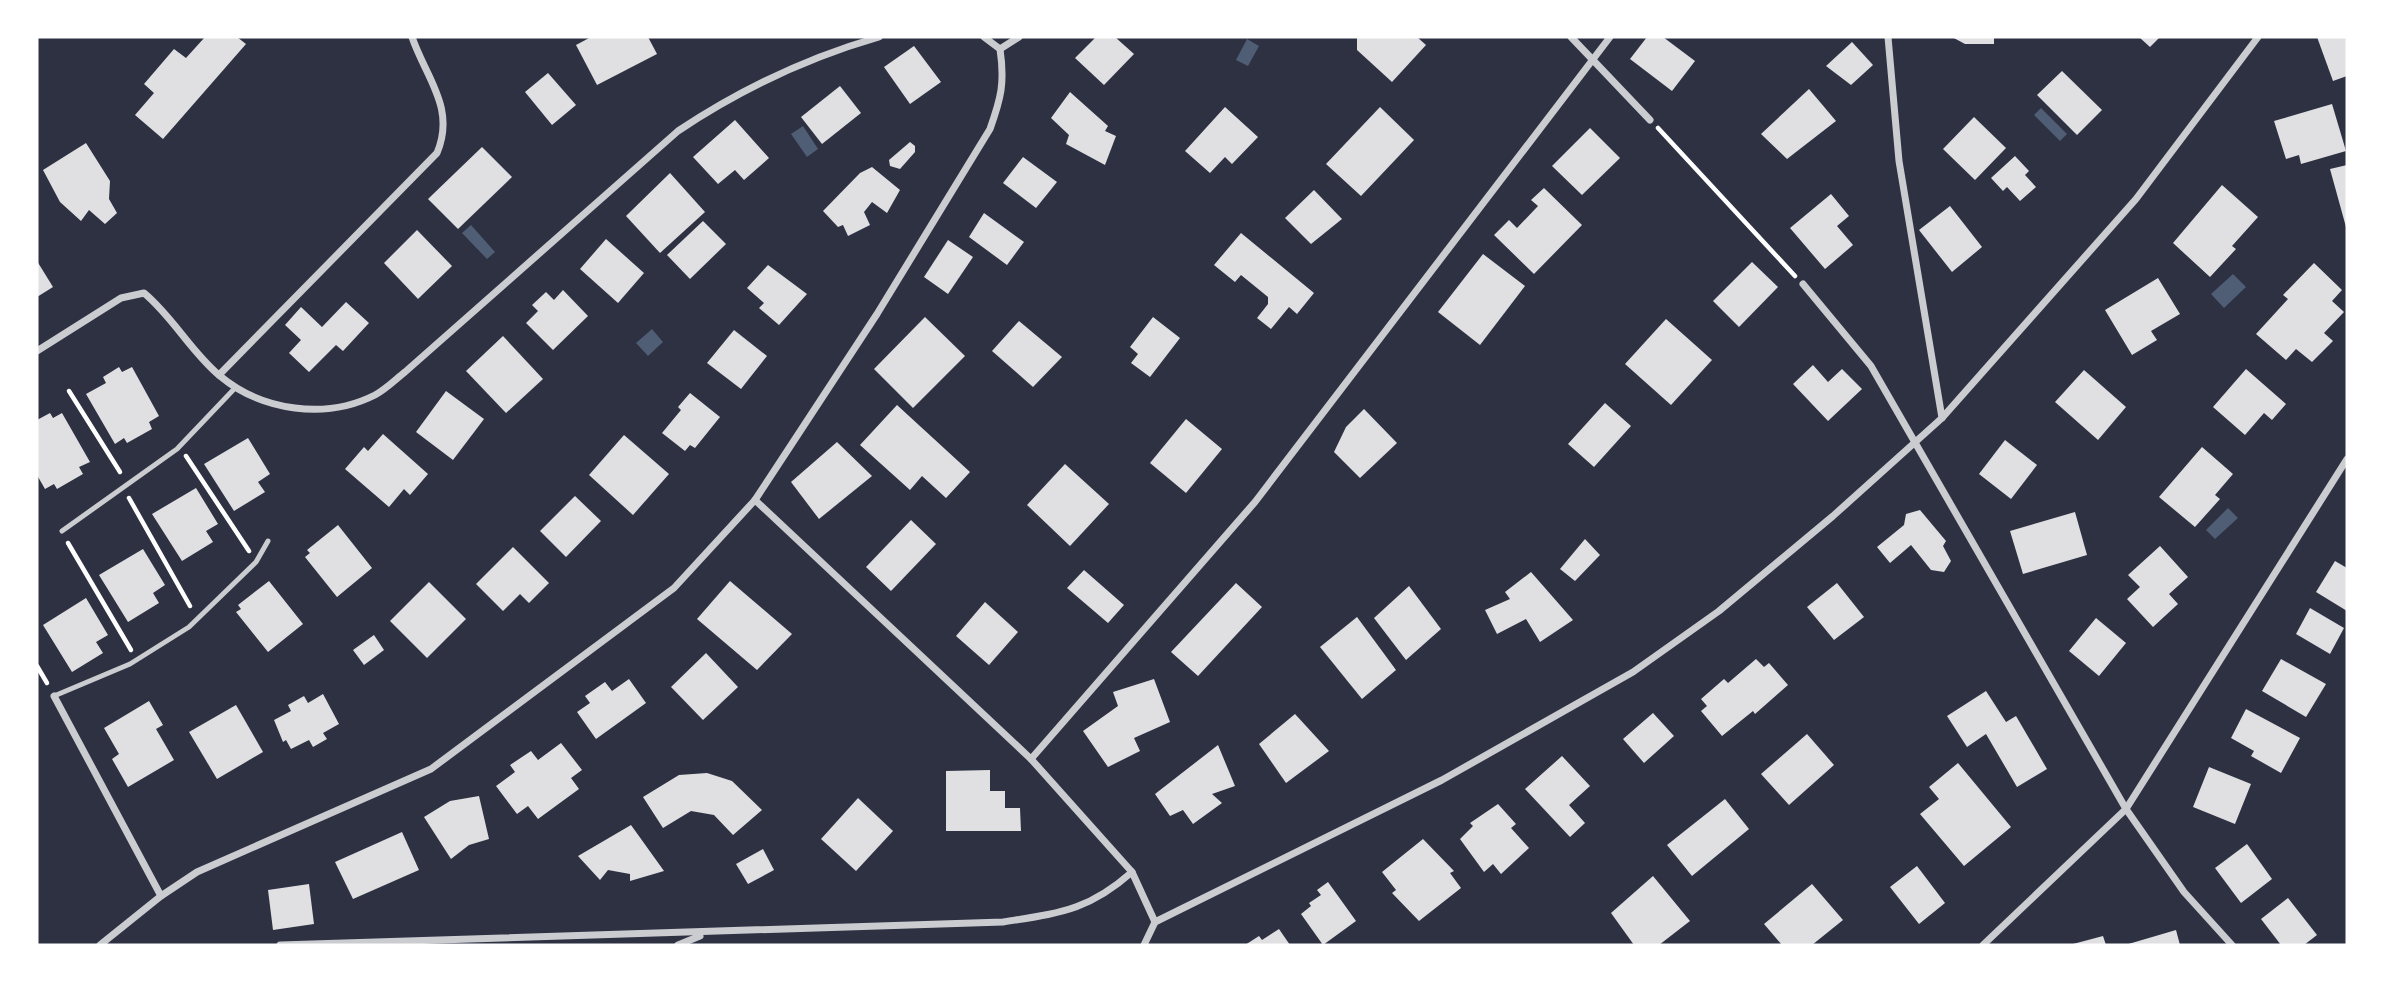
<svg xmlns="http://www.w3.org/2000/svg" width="2384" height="982" font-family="Raleway,sans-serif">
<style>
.water{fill:#4f5d75}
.building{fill:#e0e0e3}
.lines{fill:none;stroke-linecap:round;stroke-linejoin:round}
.path{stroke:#fff;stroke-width:4.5}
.service{stroke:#caccd0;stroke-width:5}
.minor{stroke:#caccd0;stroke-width:7}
</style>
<rect width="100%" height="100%" fill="#2d3142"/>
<g class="water">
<path d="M1247,39L1259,46L1248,66L1236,60Z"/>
<path d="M2041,108L2067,134L2060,141L2034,115Z"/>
<path d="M803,126L818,149L807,157L791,134Z"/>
<path d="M471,225L495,252L487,259L462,233Z"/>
<path d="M2233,274L2246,287L2224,308L2211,294Z"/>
<path d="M652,329L663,342L648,356L636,343Z"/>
<path d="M2228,508L2238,518L2215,539L2206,530Z"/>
</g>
<g class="building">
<path d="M205,37H237L246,44L163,139L135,115L154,93L144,84L174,49L186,58Z"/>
<path d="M591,37H648L657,54L597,85L576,45Z"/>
<path d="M1096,37H1115L1134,54L1104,85L1075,58Z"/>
<path d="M1357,37H1417L1426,45L1392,82L1357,50Z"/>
<path d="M1647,37H1663L1695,61L1672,91L1630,59Z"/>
<path d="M1952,37H1994V44H1965Z"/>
<path d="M2139,37H2160L2150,47Z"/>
<path d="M2317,37H2347V76L2333,81Z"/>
<path d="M1852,42L1873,65L1851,85L1826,66Z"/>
<path d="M914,46L941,82L910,104L884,67Z"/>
<path d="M2062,71L2102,110L2077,135L2037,95Z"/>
<path d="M548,73L576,105L552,125L525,92Z"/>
<path d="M840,86L861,113L822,144L801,117Z"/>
<path d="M1809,89L1836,121L1787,159L1761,134Z"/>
<path d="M1070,92L1108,126L1105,131L1116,136L1105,165L1066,144L1069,135L1051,118Z"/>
<path d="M2332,104L2346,151L2301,164L2299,155L2286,159L2274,121Z"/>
<path d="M1225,107L1258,137L1232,164L1225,157L1210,173L1185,151Z"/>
<path d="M1380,107L1414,140L1361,196L1326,164Z"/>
<path d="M1974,117L2006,148L1975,180L1943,149Z"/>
<path d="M735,120L769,158L744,180L735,170L718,184L693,157Z"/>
<path d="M1590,128L1620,158L1582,195L1552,166Z"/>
<path d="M910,142L915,146V152L900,169L890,166L889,160Z"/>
<path d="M86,143L110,181L109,199L117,213L105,224L89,210L81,221L60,202L43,170Z"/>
<path d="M482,147L512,177L458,229L428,199Z"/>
<path d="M2015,156L2029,171L2025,175L2036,187L2020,201L2007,187L2003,191L1991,178Z"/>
<path d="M1023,157L1057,182L1036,208L1003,183Z"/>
<path d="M2347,165V227H2346L2330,169Z"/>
<path d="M872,167L900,190L887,213L872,202L864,212L870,225L848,236L843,225L838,227L823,211L860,173Z"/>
<path d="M670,173L705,212L660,253L626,216Z"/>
<path d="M2222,185L2258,217L2232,246L2236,249L2210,277L2173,243Z"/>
<path d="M1544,188L1582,225L1534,274L1494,235L1509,220L1517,228L1538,206L1531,200Z"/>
<path d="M1314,190L1342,219L1311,244L1285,218Z"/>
<path d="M1831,194L1849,216L1837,226L1853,245L1825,269L1790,228Z"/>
<path d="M1950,206L1982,247L1952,272L1919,230Z"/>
<path d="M984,213L1024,242L1007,265L969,237Z"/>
<path d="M703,221L726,244L690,279L667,255Z"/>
<path d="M417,230L452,266L418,299L384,263Z"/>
<path d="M1241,233L1314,293L1297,314L1289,307L1271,329L1257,318L1268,304V297L1241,275L1235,282L1214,265Z"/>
<path d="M606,239L644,273L618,303L580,269Z"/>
<path d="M948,240L973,257L948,294L924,277Z"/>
<path d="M1483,254L1525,286L1480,345L1438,312Z"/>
<path d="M37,261L53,287L37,297Z"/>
<path d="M1752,262L1778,287L1739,327L1713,301Z"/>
<path d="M2314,263L2342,290L2332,301L2344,312L2324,333L2333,341L2312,362L2296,349L2286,360L2256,334L2288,299L2283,295Z"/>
<path d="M768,265L807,294L779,325L759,308L764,303L747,288Z"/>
<path d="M2158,278L2180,314L2151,331L2157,340L2132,355L2105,310Z"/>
<path d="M563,290L588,316L553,350L526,323L538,311L532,305L546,292L554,300Z"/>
<path d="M346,302L369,323L343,351L336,345L309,372L289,353L301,340L285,325L301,307L322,327Z"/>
<path d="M925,317L965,356L913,408L874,369Z"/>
<path d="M1153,317L1180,338L1150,377L1131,363L1138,354L1130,347Z"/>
<path d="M1666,319L1712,360L1671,405L1625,364Z"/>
<path d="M1019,321L1062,357L1033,387L992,351Z"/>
<path d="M734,330L767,356L741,389L707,363Z"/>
<path d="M503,336L543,379L506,413L466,371Z"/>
<path d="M1813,365L1828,382L1842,369L1862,389L1828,421L1793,384Z"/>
<path d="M119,367L122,372L132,367L159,416L149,422L152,429L127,443L124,438L115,444L86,394L106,383L103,377Z"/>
<path d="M2246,369L2286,404L2272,420L2264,413L2245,435L2213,407Z"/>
<path d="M2084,370L2126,407L2098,440L2055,402Z"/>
<path d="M446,391L484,419L453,460L416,432Z"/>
<path d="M690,393L720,417L695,448L690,445L685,451L662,433L681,410L678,407Z"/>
<path d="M1605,403L1631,426L1594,467L1568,444Z"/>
<path d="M897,405L970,472L946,498L922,476L910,490L860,445Z"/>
<path d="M1364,409L1397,443L1360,478L1334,452L1346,427Z"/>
<path d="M50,413L53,418L62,413L90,462L79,467L83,474L57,489L54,484L45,489L37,475V420Z"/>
<path d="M1186,419L1222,449L1186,493L1150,463Z"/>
<path d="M383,434L428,474L410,495L404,489L389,507L345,469L364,447L368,451Z"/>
<path d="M624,435L669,474L633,515L589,475Z"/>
<path d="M248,438L270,474L258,482L265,492L234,511L204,464Z"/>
<path d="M2005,440L2037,465L2011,499L1979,474Z"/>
<path d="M837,442L872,476L819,519L791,482Z"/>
<path d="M2202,447L2233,474L2215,495L2220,499L2195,527L2159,497Z"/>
<path d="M1065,464L1109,504L1070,546L1027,505Z"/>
<path d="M196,488L218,524L206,531L213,542L182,561L152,514Z"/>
<path d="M575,496L601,521L566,557L540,531Z"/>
<path d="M1920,510L1946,541L1943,546L1951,561L1944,572L1931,570L1911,545L1890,563L1877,547L1904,525L1906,514Z"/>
<path d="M2075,512L2087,555L2023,574L2010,531Z"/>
<path d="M911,520L936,544L891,591L866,567Z"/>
<path d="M338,525L372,568L337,597L305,557L310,553L307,550Z"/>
<path d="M1585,539L1600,555L1575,581L1560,569Z"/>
<path d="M2160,546L2188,577L2169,594L2178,604L2153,627L2127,599L2140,587L2128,575Z"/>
<path d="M513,547L549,583L529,603L520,594L503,611L476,584Z"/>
<path d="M143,549L165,585L153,593L159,603L128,622L99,575Z"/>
<path d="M2335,561L2347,568V611L2316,592Z"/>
<path d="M1084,570L1124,605L1108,623L1067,588Z"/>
<path d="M1531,572L1573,620L1540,642L1526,619L1497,634L1485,610L1510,599L1505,592Z"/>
<path d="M269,581L303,624L268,652L236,612L241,609L238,605Z"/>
<path d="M730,581L792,634L757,670L697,619Z"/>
<path d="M429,582L466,619L427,658L390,621Z"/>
<path d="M1236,583L1262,607L1198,676L1171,652Z"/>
<path d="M1837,583L1864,617L1834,640L1807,607Z"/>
<path d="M1409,586L1441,629L1406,660L1374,618Z"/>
<path d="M86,598L108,635L96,642L103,653L72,672L43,625Z"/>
<path d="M985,602L1018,632L989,665L956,636Z"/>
<path d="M2310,608L2344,628L2330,654L2296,634Z"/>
<path d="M1357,617L1396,670L1362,699L1320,647Z"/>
<path d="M2096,618L2126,643L2099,676L2069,651Z"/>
<path d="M374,635L384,650L364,665L353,650Z"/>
<path d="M706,653L738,687L703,720L671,687Z"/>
<path d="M1756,659L1764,667L1769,663L1788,685L1755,714L1753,711L1722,736L1701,711L1707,706L1701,699L1724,679L1728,683Z"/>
<path d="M2281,659L2326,684L2306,717L2262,691Z"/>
<path d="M629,679L646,703L596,739L577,712L590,703L585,696L605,682L612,691Z"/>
<path d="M1154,679L1170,722L1134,738L1140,751L1108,767L1083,731L1118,706L1113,692Z"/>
<path d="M1986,691L2006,722L2016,716L2047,769L2017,787L1986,734L1967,747L1947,716Z"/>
<path d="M323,694L339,724L323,733L327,739L313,747L309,740L291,749L286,740L283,742L274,720L291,711L288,705L304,696L308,703Z"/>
<path d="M149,701L163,725L156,729L174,760L128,787L112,759L119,754L104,728Z"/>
<path d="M236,705L263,752L217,779L189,732Z"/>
<path d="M2246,709L2300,738L2281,773L2251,756L2254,751L2231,738Z"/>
<path d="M1653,713L1674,736L1644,763L1623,739Z"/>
<path d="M1295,714L1329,751L1286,783L1259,744Z"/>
<path d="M1807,734L1834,765L1789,805L1761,774Z"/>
<path d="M561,743L582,770L571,778L579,789L538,819L528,806L517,814L496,786L515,772L510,765L531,751L538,760Z"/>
<path d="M1218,745L1235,786L1212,794L1222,803L1193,824L1183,810L1170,816L1155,794Z"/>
<path d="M1562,756L1590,786L1569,805L1585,823L1570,837L1525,789Z"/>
<path d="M1958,763L2011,827L1964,866L1920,814L1939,799L1929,787Z"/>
<path d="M2209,767L2251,784L2235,824L2193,807Z"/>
<path d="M990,770V791H1005V808H1020L1021,831H946V771Z"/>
<path d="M707,773L732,781L762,810L733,835L714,815L691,811L663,828L643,797L679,775Z"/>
<path d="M479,796L489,839L469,845L451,859L424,817L450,801Z"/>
<path d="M858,798L893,831L856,871L821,839Z"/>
<path d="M1725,799L1749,829L1692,876L1667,845Z"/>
<path d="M1498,804L1516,824L1511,828L1529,848L1501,874L1493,864L1484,872L1460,839L1473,826L1470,823Z"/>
<path d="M631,825L664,871L630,881V874L608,870L600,880L578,856Z"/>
<path d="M402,832L419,870L353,899L335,862Z"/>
<path d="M1423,839L1454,871L1450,873L1461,888L1419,921L1392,893L1396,890L1382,872Z"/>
<path d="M2247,844L2272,879L2241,903L2215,868Z"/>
<path d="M763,849L774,870L748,884L736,864Z"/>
<path d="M1917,866L1945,903L1919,924L1890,887Z"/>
<path d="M1653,876L1690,921L1659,945H1634L1611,913Z"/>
<path d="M1328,882L1356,921L1323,945L1301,914L1311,906L1309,903L1321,895L1317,890Z"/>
<path d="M309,884L314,924L273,930L268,890Z"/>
<path d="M1812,884L1843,920L1812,945H1782L1764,924Z"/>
<path d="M2288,898L2317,935L2304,945H2281L2261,919Z"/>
<path d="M1279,929L1290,945H1245L1259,936L1262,940Z"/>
<path d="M2176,930L2180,945H2125Z"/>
<path d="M2103,936L2106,945H2073V944Z"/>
</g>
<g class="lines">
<g class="path">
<path d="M1658,128L1795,276"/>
<path d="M69,391L120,472"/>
<path d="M186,456L249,551"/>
<path d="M129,498L190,606"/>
<path d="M68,543L131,650"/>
<path d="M37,666L47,683"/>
</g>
<g class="service">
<path d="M62,531L177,449L236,387"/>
<path d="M54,696L130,664L189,627L256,562L268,541"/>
</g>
<g class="minor">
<path d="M1571,37L1650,120"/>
<path d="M1888,37L1899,161L1942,418"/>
<path d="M1000,49L1019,37"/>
<path d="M1803,284L1871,366L2126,809L2184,892L2232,945"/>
<path d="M37,351L121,298L144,293C173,317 191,352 220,376C262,411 326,420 375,395C386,389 396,379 405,372L678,131C741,89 806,58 879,37"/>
<path d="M219,375L437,153C456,108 426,78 412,37"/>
<path d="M755,500L1031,759L1132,872L1155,922L1144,945"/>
<path d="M54,696L161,896"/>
<path d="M1031,759L1255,502L1610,37"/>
<path d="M1155,922L1442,780L1633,672L1719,611L1833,516L1942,418L2136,199L2258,37"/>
<path d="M100,945L161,896L197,872L431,769L674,588L755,500L877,314L990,129C1001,98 1005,83 1000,49L984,37"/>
<path d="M280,945L1003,922C1059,913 1088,911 1132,872"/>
<path d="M678,945L700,936"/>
<path d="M1983,945L2126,809L2347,459"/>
</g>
</g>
<rect width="2384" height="982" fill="none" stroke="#ffffff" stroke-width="77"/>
</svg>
